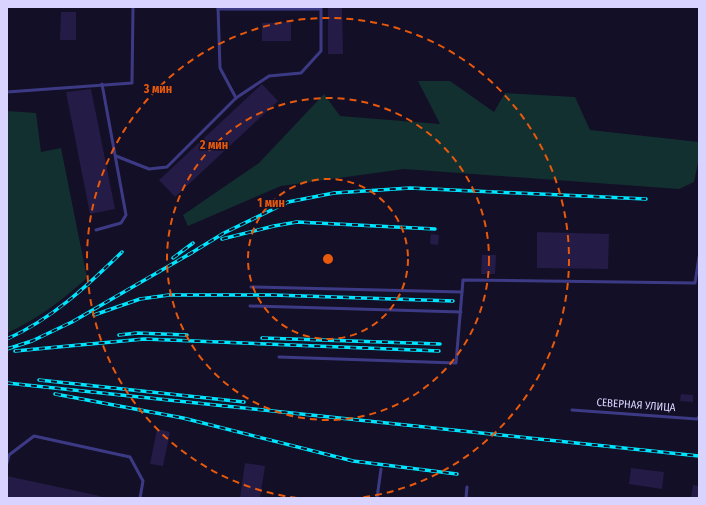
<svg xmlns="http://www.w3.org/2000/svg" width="706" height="505" font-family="'Fira Sans Condensed',sans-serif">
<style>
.green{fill:#12302f}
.building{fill:#241b47}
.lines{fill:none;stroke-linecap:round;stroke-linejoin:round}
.service{stroke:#3d3a85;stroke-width:3}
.rail-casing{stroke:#00e5ff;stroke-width:3.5}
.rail{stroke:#130f26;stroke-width:2;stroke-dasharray:6;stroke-linecap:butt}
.ring{fill:none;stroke:#e8590c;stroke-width:2;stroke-dasharray:7 5}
.labels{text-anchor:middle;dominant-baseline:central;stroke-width:3;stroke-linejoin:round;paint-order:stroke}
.street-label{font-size:11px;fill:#d9d4ff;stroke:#130f26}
.centre{fill:#e8590c;stroke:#130f26;stroke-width:2}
.ring-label{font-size:12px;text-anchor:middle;font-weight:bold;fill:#e8590c;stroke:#130f26;stroke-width:3;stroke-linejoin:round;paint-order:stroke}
</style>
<rect width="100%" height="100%" fill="#130f26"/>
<g class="green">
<path d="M450,81L494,112L505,93L575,97L590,130L699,142V158L694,182L679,189L404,169L281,186L188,226L183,215L259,163L324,94L340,116L440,124L418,81Z"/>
<path d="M7,111L36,113L41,152L61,148L87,278C62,300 38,319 7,333Z"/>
</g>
<g class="building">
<path d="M328,7H342L343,54H328Z"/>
<path d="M61,12H76V40H60Z"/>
<path d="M291,22V41H262V23Z"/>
<path d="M262,84L278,101L175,197L159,180Z"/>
<path d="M91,89L115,209L90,214L66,92Z"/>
<path d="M537,232L609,234L608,269L537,268Z"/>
<path d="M431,234L439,235L438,245L430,244Z"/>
<path d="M482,255H496L495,274H481Z"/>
<path d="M681,394L693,395V402L680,401Z"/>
<path d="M157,429L170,432L163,466L150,464Z"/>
<path d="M245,463L265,466L260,498H240Z"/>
<path d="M631,468L664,472L662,489L629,484Z"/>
<path d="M7,476L100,496L99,498H7Z"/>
<path d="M693,485L699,486V498H691Z"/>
</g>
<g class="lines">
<g class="service">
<path d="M218,7L220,68L236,98"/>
<path d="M7,92L132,83L133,7"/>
<path d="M116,156L149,169L167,167L236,98L269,76L301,73L321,51V9H218"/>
<path d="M96,230L121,223L126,215L102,84"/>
<path d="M251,287L462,292"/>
<path d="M250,306L461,312"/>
<path d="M279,357L456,363L463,280L695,283L699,257"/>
<path d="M572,410L697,419L699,417"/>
<path d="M7,463L9,455L34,436L130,457L143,481L140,498"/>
<path d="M377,498L381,469"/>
<path d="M466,498L467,487"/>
</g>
<defs>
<g id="rail">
<path d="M222,239L274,226L297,222L435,229"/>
<path d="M188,255L224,233L288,202L334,193L410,188L646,199"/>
<path d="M173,258L193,243"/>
<path d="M94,315L140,299L169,295H273L453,301"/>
<path d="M119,335L137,333L187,335"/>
<path d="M262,338L440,344"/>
<path d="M7,339C52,319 87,286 122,252"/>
<path d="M7,349L32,341L72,322L193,252"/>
<path d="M15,351L144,339L439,351"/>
<path d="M39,380L244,402"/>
<path d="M7,383L699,456"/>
<path d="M55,394L183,418L353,461L457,474"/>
</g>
</defs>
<use href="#rail" class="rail-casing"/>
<use href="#rail" class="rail"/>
</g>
<g class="ring">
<circle cx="328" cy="259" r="80"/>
<circle cx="328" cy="259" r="161"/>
<path d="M297 498A241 241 0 1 1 359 498"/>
</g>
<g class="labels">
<g class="street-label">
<text transform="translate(636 405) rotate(4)">СЕВЕРНАЯ УЛИЦА</text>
</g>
</g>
<circle cx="328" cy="259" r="6" class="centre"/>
<g class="ring-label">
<text x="158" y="93">3 мин</text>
<text x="214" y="149">2 мин</text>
<text x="271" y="207">1 мин</text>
</g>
<rect width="706" height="505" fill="none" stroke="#d9d4ff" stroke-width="16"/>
</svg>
